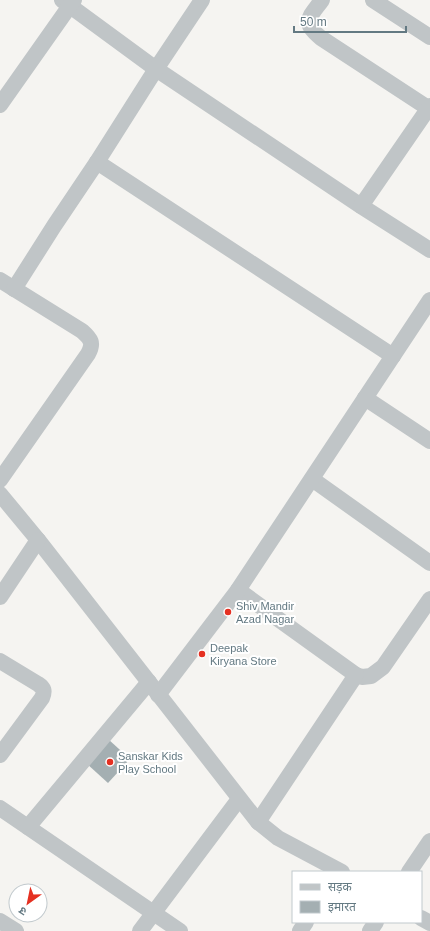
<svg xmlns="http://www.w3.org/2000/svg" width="430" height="931" font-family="Arial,'Noto Sans Devanagari',sans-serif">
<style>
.building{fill:#a4afb2}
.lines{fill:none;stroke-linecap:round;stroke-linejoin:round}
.minor{stroke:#c0c5c7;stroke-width:16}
.poi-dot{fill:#e53021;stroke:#fff;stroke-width:1.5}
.labels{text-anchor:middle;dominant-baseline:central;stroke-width:4;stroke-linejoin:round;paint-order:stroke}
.poi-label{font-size:11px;fill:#637982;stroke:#fff;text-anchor:start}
</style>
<rect width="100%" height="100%" fill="#f5f4f1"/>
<path class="building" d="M108,739L130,759L108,783L86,763Z"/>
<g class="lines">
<g class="minor">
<path d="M62,0L156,69L361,206L430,250"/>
<path d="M322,0C309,18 301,22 321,38L428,108"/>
<path d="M373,0L430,37"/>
<path d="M0,105L74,0"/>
<path d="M97,162L393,356"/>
<path d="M361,206L430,106"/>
<path d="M0,280L82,331C91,339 94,343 88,354L0,480"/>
<path d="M14,289L54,226L97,162L156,69L202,0"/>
<path d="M365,398L430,441"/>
<path d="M312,479L430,563"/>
<path d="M0,494L38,540L258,822L278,838L342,872"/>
<path d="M238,590L356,675L362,677L371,676L383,667L430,599"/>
<path d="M0,597L38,540"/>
<path d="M0,661L38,684C44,688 45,691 42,698L0,755"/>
<path d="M158,695L238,590L430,300"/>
<path d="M0,808L180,931"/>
<path d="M258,822L356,675"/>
<path d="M28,827L149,682"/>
<path d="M409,872L430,841"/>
<path d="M421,918L430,923"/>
<path d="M0,921L16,931"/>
<path d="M140,931L239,799"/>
<path d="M300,931L306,922"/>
<path d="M370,931L376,922"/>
</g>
</g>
<g class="poi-dot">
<circle cx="228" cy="612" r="4"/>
<circle cx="202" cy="654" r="4"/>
<circle cx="110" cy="762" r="4"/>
</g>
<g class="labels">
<g class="poi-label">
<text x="236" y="606">Shiv Mandir<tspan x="236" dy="13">Azad Nagar</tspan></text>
<text x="210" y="648">Deepak<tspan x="210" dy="13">Kiryana Store</tspan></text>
<text x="118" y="756">Sanskar Kids<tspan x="118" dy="13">Play School</tspan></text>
</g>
</g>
<rect x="292" y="871" width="130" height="52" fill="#ffffff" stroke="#c1c9cd"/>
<rect x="300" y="884" width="20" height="6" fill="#c0c5c7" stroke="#c1c9cd"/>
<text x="328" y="891" font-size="12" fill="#637982">सड़क</text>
<rect x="300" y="901" width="20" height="12" fill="#a4afb2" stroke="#c1c9cd"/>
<text x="328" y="911" font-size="12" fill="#637982">इमारत</text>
<g transform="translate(28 903) rotate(213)"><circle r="19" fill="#ffffff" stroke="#c1c9cd"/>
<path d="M0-3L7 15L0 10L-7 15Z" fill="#e53021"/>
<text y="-6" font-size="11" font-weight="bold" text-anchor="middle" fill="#637982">उ</text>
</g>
<path d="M294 26v6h112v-6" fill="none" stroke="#637982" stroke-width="2"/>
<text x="300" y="26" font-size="12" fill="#637982" stroke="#ffffff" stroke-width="3" paint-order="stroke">50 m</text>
</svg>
